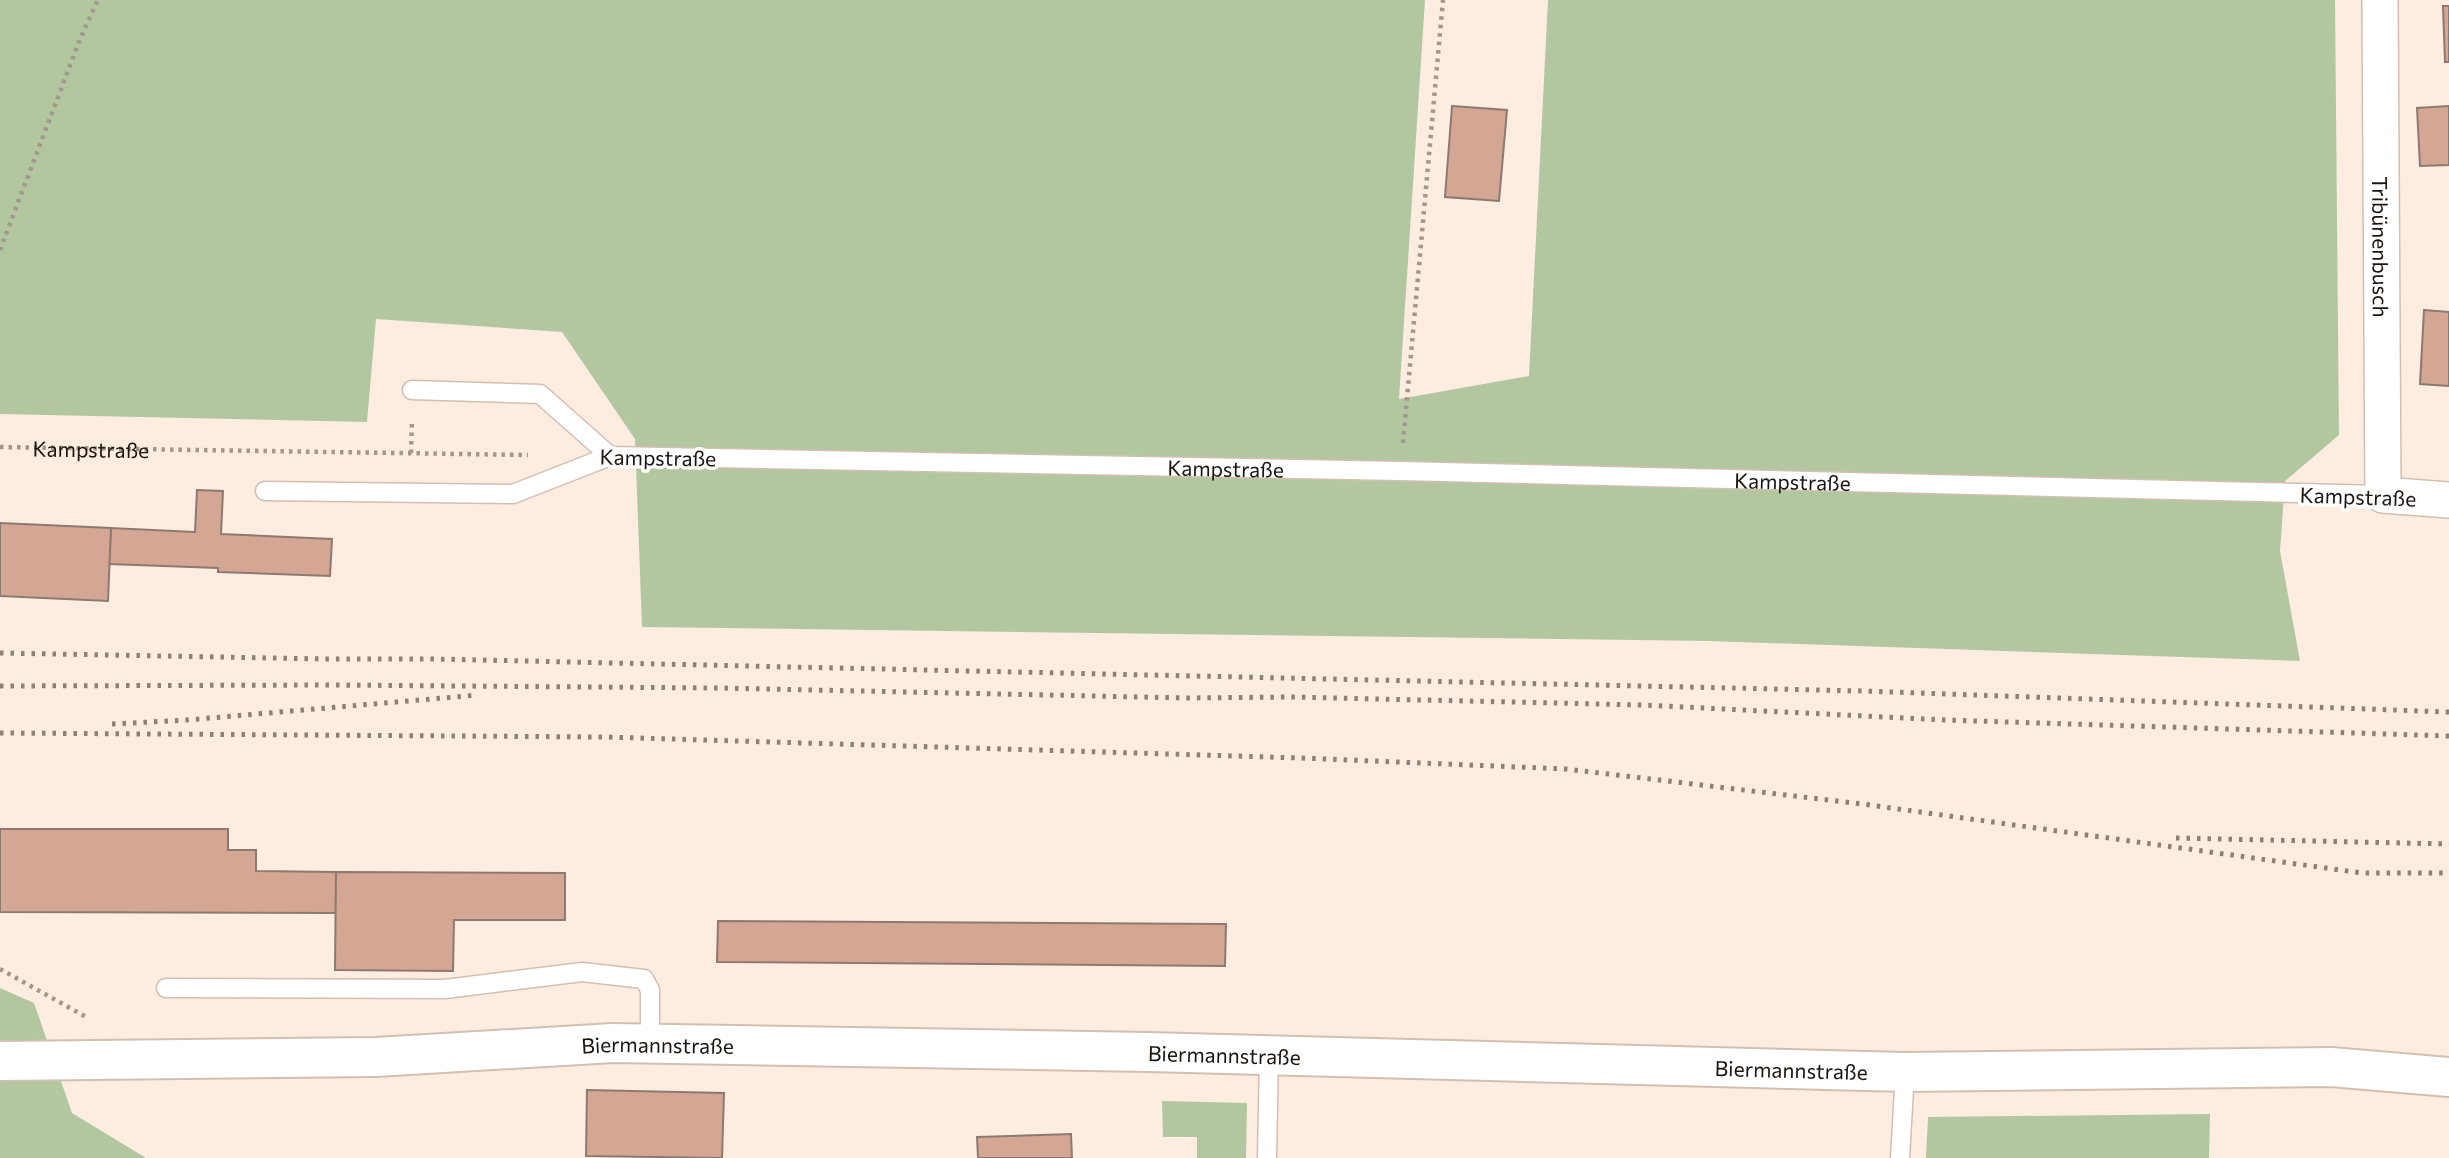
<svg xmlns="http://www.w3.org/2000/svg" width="2449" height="1158" font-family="Commissioner,sans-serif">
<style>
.green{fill:#b2c7a0}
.building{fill:#d4a694;stroke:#8e7970;stroke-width:2}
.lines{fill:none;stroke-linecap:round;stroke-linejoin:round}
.lane-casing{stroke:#d3bfb1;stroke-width:21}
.street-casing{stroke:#d3bfb1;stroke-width:38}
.secondary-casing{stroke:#d3bfb1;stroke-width:42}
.path{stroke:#a2968d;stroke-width:4.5;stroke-dasharray:3.5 5;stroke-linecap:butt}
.lane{stroke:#fff;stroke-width:18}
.street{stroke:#fff;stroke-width:35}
.secondary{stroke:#fff;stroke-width:38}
.rail{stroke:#8c8078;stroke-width:5;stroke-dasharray:3.5 7;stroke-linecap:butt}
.labels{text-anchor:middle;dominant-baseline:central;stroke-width:7;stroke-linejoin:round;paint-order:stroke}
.street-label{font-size:21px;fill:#1b140f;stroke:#fdfdfd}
</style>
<rect width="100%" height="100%" fill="#fdede1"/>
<g class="green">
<path d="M0,0H1425L1399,399L1529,376L1548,0H2335L2339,435L2285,481L2280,551L2300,661L1708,641L642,627L635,439L562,332L376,319L367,422L0,414Z"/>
<path d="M0,988L34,1003L72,1113L146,1158H0Z"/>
<path d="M1162,1101L1247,1103L1246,1158H1197V1137H1163Z"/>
<path d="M2210,1114L2209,1158H1926L1928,1117Z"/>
</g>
<g class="building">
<path d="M2443,6H2449V62H2445Z"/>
<path d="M1452,106L1507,110L1499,201L1445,197Z"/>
<path d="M2449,106V165L2420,166L2417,108Z"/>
<path d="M2424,310L2449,312V386L2420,384Z"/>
<path d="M197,490L223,491L221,534L332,539L330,576L218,572V568L109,564L111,528L195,532Z"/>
<path d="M0,523L111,528L108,601L0,596Z"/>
<path d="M0,829H228V850H256V871L336,872V913L0,912Z"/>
<path d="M336,872L565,873V920H454L453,971L335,970Z"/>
<path d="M718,921L1226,924L1225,966L717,962Z"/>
<path d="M587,1090L724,1093L722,1158L586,1156Z"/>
<path d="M1071,1134L1072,1158H978L977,1137Z"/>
</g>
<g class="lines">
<defs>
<g id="lane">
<path d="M412,390L540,394L610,456"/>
<path id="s2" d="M265,491L513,494L610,456L1400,471L2383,495"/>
<path d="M166,988L445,989L582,972L644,979L650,990V1043"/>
<path d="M1267,1158L1269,1055"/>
<path d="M1900,1158L1905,1072"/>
</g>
<g id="street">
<path id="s3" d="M2380,0L2383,495L2449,500"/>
</g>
<g id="secondary">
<path id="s4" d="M0,1061L376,1057L613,1043L1148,1052L1905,1072L2331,1067L2449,1077"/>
</g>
</defs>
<use href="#lane" class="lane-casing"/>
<use href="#street" class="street-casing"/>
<use href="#secondary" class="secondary-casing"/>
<g class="path">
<path d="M0,250L80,39L98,0"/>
<path d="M1403,443L1443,0"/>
<path id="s1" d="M0,447L528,455"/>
<path d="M411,453L412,419"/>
<path d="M0,969L88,1018"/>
</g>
<use href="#lane" class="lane"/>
<use href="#street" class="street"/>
<use href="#secondary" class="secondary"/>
<g class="rail">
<path d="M0,653L327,659H435L1864,691L2449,712"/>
<path d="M0,686L330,685L719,688L1187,698L1290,697L1643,705L1945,720L2449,736"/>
<path d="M112,724L187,720L478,695"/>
<path d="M0,733L605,737L1301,758L1566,769L1862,804L2362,873H2449"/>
<path d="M2176,838L2449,844"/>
</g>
</g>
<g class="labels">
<g class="street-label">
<text stroke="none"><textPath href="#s3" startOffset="247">Tribünenbusch</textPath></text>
<text stroke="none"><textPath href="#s1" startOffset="91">Kampstraße</textPath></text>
<text transform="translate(658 457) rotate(1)">Kampstraße</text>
<text stroke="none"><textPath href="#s2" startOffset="968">Kampstraße</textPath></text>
<text stroke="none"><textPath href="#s2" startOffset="1535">Kampstraße</textPath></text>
<text transform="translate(2358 496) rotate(2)">Kampstraße</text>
<text stroke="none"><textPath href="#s4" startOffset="658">Biermannstraße</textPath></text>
<text stroke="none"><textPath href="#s4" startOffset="1225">Biermannstraße</textPath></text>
<text stroke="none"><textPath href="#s4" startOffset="1792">Biermannstraße</textPath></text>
</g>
</g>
</svg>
